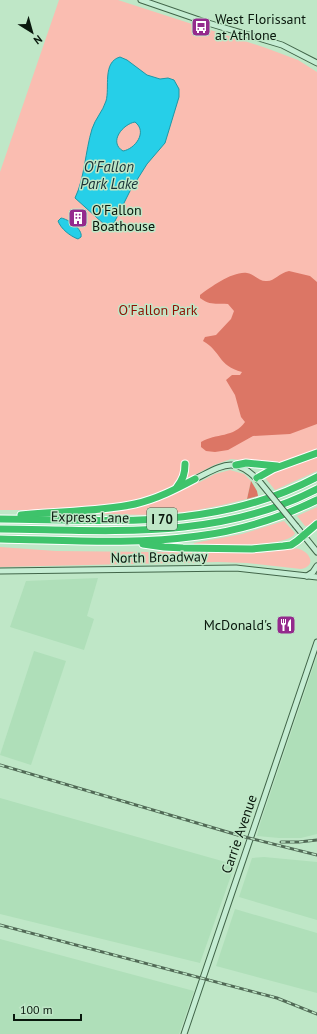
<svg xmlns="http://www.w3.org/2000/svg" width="317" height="1034" font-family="'PT Sans',sans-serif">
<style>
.built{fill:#afdfb9}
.green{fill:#fabdb1}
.forest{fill:#dc7665}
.water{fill:#26cfe8;stroke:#1d98a6;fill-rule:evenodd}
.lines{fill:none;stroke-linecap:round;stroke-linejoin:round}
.secondary-casing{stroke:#416549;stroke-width:7}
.highway-casing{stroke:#fff;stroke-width:9}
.secondary{stroke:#c5edd3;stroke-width:5}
.highway{stroke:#3ec36b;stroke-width:7}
.rail-casing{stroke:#516a56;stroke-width:3}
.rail{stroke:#bfe7c7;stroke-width:1.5;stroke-dasharray:4.5;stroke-linecap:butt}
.secondary-bridge-casing{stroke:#416549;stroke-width:7;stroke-linecap:butt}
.secondary-bridge{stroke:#c5edd3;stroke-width:5}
.labels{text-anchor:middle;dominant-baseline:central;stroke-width:3;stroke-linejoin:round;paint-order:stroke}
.shield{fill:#bfe7c7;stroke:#405645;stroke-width:1}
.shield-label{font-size:13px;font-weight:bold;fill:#09180d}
.poi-label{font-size:14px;fill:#09180d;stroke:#bfe7c7;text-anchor:start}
.park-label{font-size:14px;fill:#8e1002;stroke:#bfe7c7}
.street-label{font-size:14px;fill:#09180d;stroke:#bfe7c7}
.water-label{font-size:15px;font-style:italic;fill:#1a3338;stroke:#bfe7c7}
</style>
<rect width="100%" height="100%" fill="#bfe7c7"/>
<g class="built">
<path d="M98,578L87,616L94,619L84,650L10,627L26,581Z"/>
<path d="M34,651L66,661L31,765L0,755Z"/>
<path d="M317,656V834L301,838H279L257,836L259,827Z"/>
<path d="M0,798L229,863L233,870L200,963L0,914Z"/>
<path d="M264,857L317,862V920L239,897L252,858Z"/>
<path d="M235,909L317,933V993L216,966Z"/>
<path d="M0,939L194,991L179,1034H0Z"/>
</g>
<g class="green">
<path d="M59,0H118L266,48L298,60L317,72V451L277,464L231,459L214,465L165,490L125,503L46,510H0V172Z"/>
<path d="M317,455V471L275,490L266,479L267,475Z"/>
<path d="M230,470L244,474L251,481L247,499C227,504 206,509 184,512C145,517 104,514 64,513L103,511L200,482L215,474Z"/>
<path d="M317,507V520L311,525L305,526L297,516Z"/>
<path d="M284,521L295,533C290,548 210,545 194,545V543L242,534Z"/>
<path d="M0,547L56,551L261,553C270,552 292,547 299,549C310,552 317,566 301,569L247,563L218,562L0,567Z"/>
</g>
<g class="forest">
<path d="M289,271L310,276L317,282V424L290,434L253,436L228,450L215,452L206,451L201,447V442C216,433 234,438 245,422L241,417L235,395L226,380L232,375H240L242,372C218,366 221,351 203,341L205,337L216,335L231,319L234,311L228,304C216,303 211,306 200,298V295C211,287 233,271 247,273C254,274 260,282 267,281C275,281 279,273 289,271Z"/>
<path d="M251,481L257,491L258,496L247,499Z"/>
</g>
<g class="water">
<path d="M120,57L127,60L147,75L160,79L168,78L174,80L179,89V97L165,143L147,164L130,191L114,223L105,225L75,198C85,177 85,152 92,129C95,119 103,111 106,101C110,88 102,62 120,57ZM135,122C148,132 135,149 123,151C108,142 123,124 135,122Z"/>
<path d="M61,218C68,219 83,229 81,237L78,239C70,236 61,229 58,221Z"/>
</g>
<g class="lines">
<defs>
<g id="secondary">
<path d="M141,0L208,23L282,45L317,63"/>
<path d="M195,479C222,466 234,455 258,480"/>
<path d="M296,526L317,552"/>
<path d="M0,571L236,568L317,577"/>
<path d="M307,576L313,572L317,566"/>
<path d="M184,1034L317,642"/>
</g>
<g id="highway">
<path d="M236,465L246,463L277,466"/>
<path d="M257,478L273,469L317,453"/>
<path d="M177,487C183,479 185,474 185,464"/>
<path d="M21,515C59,511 98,512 135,504C157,499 176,489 195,479"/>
<path d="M0,519C111,520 215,531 317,477"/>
<path d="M0,529C109,530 217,541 317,489"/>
<path d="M0,539C64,540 134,545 198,536C239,531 280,518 317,500"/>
<path d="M143,544L164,547L183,548L252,549L283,546L291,545L297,541L317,524"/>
</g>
</defs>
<use href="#secondary" class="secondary-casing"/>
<use href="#highway" class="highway-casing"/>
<use href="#secondary" class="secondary"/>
<use href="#highway" class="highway"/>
<defs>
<g id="rail">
<path d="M0,765L241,836L317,855"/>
<path d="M281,842H299L317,840"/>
<path d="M0,925L277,998L317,1014"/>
</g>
</defs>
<use href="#rail" class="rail-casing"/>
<use href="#rail" class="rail"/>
<defs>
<path id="secondary-bridge" d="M260,482L296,526"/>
</defs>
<use href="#secondary-bridge" class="secondary-bridge-casing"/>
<use href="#secondary-bridge" class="secondary-bridge"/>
</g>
<defs>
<symbol id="bus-square" viewBox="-11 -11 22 22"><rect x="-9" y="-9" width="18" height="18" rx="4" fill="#942a8d" stroke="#bfe7c7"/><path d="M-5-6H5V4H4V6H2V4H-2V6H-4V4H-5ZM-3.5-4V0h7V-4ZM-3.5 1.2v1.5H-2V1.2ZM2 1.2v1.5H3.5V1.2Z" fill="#fff"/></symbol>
<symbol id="building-square" viewBox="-11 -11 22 22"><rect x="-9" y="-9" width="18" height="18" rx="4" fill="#942a8d" stroke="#bfe7c7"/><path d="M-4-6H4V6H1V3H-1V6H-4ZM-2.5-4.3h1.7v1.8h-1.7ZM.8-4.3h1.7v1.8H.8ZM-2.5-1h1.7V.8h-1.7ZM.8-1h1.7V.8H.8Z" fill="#fff"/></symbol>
<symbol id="restaurant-square" viewBox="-11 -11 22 22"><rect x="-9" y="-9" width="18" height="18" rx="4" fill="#942a8d" stroke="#bfe7c7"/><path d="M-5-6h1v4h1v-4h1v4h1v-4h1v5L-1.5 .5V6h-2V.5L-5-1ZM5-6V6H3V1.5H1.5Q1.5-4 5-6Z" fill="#fff"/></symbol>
</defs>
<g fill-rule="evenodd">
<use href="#bus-square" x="190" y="16" width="22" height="22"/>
<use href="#building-square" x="67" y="207" width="22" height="22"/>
<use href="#restaurant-square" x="275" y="614" width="22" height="22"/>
</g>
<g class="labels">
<rect class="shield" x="147" y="508" width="30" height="22" rx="3"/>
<g class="shield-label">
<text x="162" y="519">I 70</text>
</g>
<g class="poi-label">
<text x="215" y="19">West Florissant<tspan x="215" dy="16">at Athlone</tspan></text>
<text x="92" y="210">O'Fallon<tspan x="92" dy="16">Boathouse</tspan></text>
<text x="272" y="625" text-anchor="end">McDonald's</text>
</g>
<g class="park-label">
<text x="158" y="310">O'Fallon Park</text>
</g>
<g class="street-label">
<text transform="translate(90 517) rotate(1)">Express Lane</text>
<text transform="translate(159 557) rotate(-1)">North Broadway</text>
<text transform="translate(239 834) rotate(-71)">Carrie Avenue</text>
</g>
<g class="water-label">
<text x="109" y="166">O'Fallon<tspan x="109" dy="17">Park Lake</tspan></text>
</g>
</g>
<g transform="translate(32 32) rotate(143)" stroke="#bfe7c7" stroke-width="3" paint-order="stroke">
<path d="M0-3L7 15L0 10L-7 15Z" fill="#09180d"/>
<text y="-6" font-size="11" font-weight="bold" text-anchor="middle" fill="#09180d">N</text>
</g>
<path d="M14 1014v6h67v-6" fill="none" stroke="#09180d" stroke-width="2"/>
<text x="20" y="1014" font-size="12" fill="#09180d" stroke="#bfe7c7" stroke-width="3" paint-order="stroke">100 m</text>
</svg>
